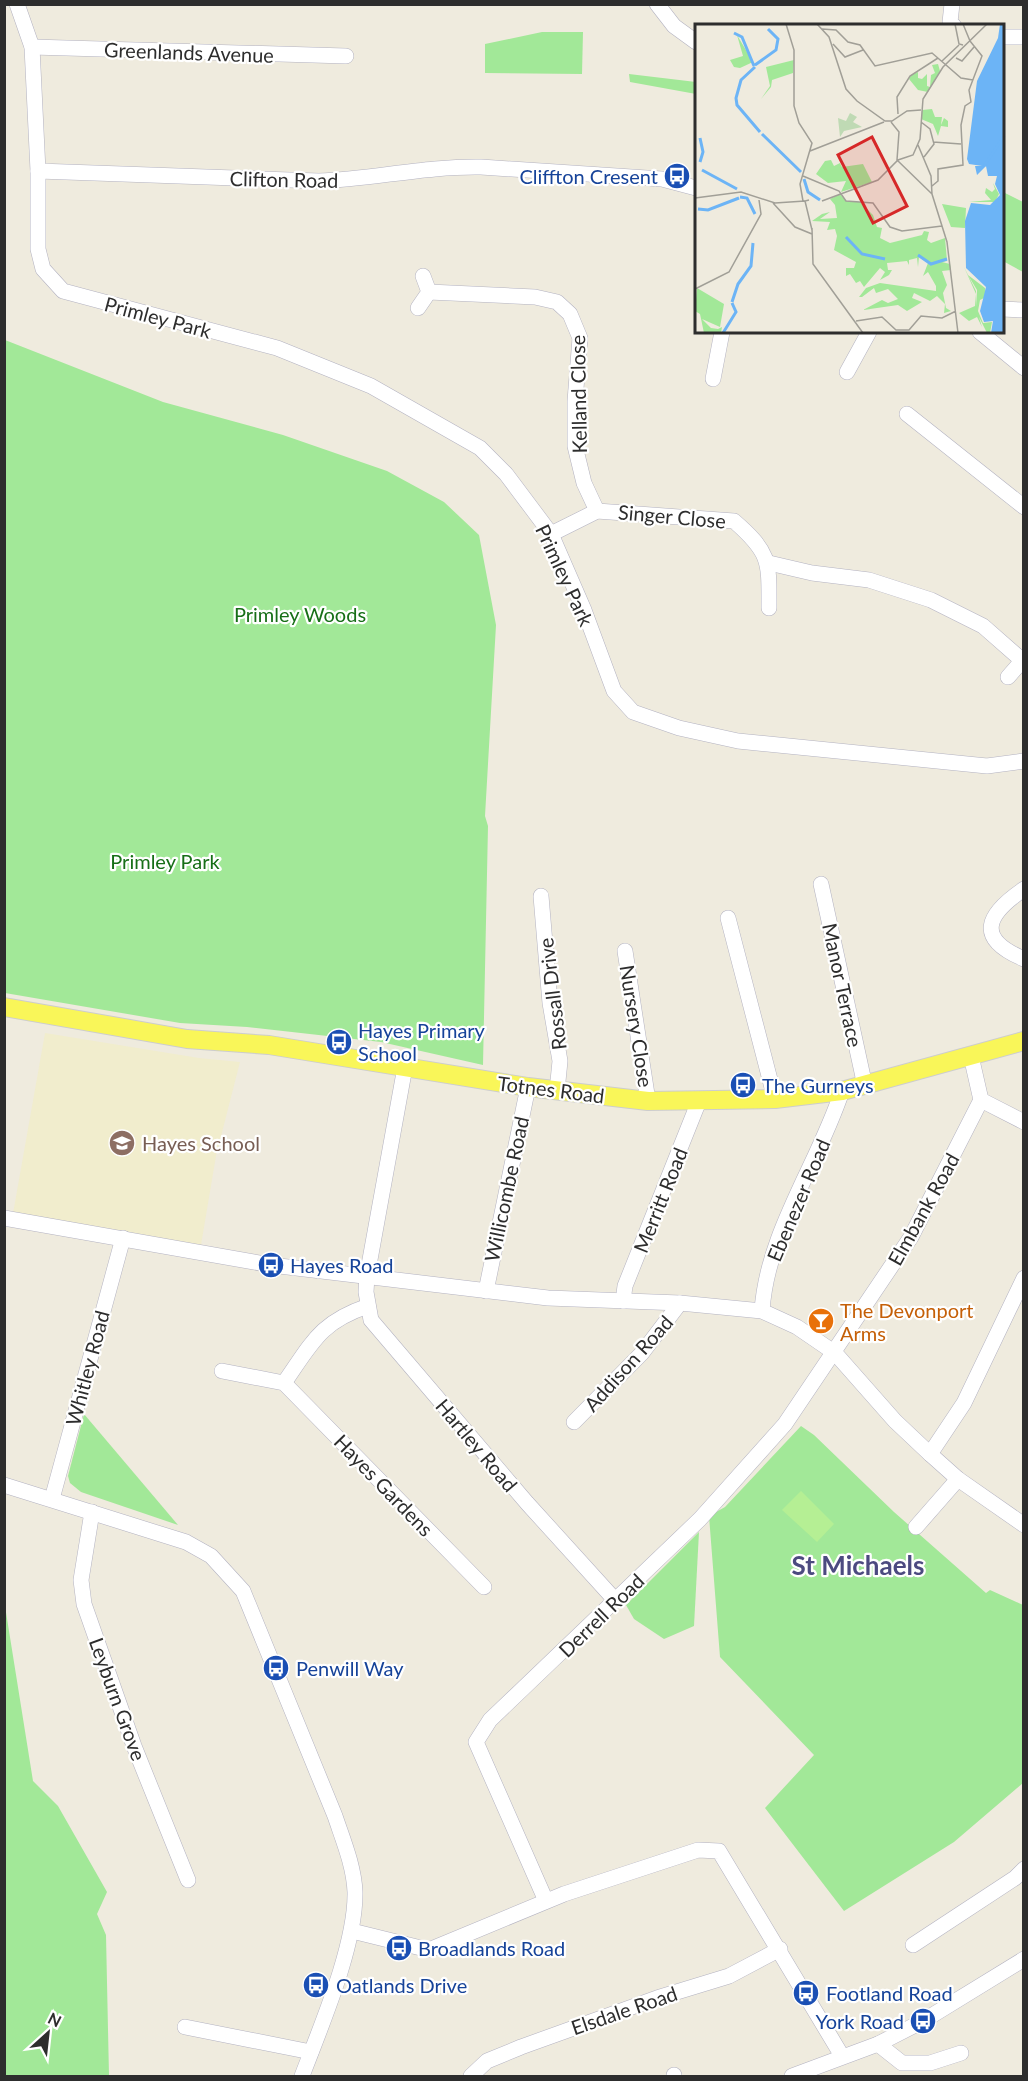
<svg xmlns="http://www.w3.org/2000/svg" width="1028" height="2081" font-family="Lato,sans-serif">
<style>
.education{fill:#f1edcd}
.green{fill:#a2e898}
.pitch{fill:#b5ef94}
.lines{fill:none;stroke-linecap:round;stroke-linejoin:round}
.minor-casing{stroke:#b3b2c1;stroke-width:16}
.major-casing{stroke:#cdcdcd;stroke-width:20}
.minor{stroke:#fff;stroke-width:15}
.major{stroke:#f9f659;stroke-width:18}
.labels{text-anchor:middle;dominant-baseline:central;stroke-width:4.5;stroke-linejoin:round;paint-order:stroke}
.street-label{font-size:20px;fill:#2d2d2d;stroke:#fff}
.transit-label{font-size:20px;fill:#164399;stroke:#fff;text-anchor:start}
.park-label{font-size:20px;fill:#176f17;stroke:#fff}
.education-label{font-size:20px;fill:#785e54;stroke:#fff;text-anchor:start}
.food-label{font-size:20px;fill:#c56008;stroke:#fff;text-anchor:start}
.district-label{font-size:26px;font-weight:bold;fill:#4c4a80;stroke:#fff}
.inset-river{fill:none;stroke:#6cb4f6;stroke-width:3}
.inset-road{fill:none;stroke:#a19f97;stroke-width:1.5}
.view{fill:#d62828;fill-opacity:0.15;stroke:#d62828;stroke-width:3}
.inset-edge{fill:none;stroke:#2d2d2d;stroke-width:3}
</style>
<rect width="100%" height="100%" fill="#efebde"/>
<path class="education" d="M45,1033L199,1058L240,1062L216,1156L200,1251L12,1219Z"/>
<g class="green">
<path d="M542,32H583L582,74L485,73V44Z"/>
<path d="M629,74L696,82V94L630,82Z"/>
<path d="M1003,192L1023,202V272L1003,261Z"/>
<path d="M5,340L163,402L283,435L387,471L444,502L479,535L496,625L485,816L488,826L483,1065L381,1042L247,1027L180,1023L5,993Z"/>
<path d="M84,1414L178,1525L81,1492L70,1483L68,1476Z"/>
<path d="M801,1426L814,1435L894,1512L986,1593L990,1590L1023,1605V1783L954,1842L844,1911L765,1808L814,1755L720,1657L709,1516L725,1507Z"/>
<path d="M699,1532L694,1626L664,1639L634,1619L626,1605Z"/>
<path d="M5,1606L33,1781L58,1806L107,1892L97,1914L106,1935L109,2076H5Z"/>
</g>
<path class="pitch" d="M801,1491L834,1524L817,1542L782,1510Z"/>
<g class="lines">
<defs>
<g id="minor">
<path d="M17,4L32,47L38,171L319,181C373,179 426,166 481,167L662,179L696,188"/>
<path d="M657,4L674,26L696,42"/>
<path d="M952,4L950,22L954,26"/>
<path d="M1002,37H1024"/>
<path d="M32,47L346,56"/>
<path d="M38,171V249L43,269L63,291L277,348L371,386L480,448L506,474L551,534L584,610L614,691L633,712L679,728L738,741L987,766L1024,761"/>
<path d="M429,292L535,297L557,302L570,314L580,338L575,401V446L584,483L597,511"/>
<path d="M418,308L429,292L423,276"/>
<path d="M1002,309L1024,310"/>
<path d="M980,332L1024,368"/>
<path d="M847,372L869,332"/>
<path d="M713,379L722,332"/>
<path d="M907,414L1024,507"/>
<path d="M551,534L597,511L734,521C771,553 769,562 769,608"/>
<path d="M769,563L812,573L869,580L931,600L983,626L1024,662"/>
<path d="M1008,677L1022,661"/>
<path d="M821,884L865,1086"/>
<path d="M1024,889C987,914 974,938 1024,959"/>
<path d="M541,896L550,1003L560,1061L557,1091"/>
<path d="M728,918L775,1099"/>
<path d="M625,951L648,1101"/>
<path d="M405,1067L367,1276L366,1292L371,1320L527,1503L615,1600"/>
<path d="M981,1100L1024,1122"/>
<path d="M4,1218L271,1265L548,1298L680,1303L762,1311L797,1327L835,1353L895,1421L930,1454L958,1479L1024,1525"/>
<path d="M486,1291L528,1087"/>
<path d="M623,1301L625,1286L699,1101"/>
<path d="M762,1311C767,1233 818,1164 842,1091"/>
<path d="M222,1371L284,1383L484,1587"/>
<path d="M284,1383C312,1343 320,1322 368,1306"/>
<path d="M574,1422L642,1353L680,1303"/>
<path d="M930,1454L964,1403L1024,1278"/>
<path d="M4,1485L186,1542L211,1556L243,1591L335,1816C343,1840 354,1866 355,1892C356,1945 321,2026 302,2076"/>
<path d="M52,1499L123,1238"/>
<path d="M92,1512L81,1580L84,1604L134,1746L188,1880"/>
<path d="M916,1527L958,1479"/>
<path d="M546,1901L476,1742L490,1720L700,1519L785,1424L911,1237L981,1100L971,1056"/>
<path d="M352,1931L429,1950L564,1894L698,1850L719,1851L842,2056"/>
<path d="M913,1945L1015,1878L1024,1869"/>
<path d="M185,2027L311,2052"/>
<path d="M878,2044L902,2063H930L961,2053"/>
<path d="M674,2075V2076"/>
<path d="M471,2076L487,2061L521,2047L657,1998L729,1976L780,1949"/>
<path d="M792,2076L878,2044L923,2021L1024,1959"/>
</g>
<path id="major" d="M4,1007L187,1039L269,1045L528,1087L648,1101L775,1099L842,1091L1024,1041"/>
</defs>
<use href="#minor" class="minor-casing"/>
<use href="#major" class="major-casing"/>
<use href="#minor" class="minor"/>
<use href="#major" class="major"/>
</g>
<defs>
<symbol id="bus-disc" viewBox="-11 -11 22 22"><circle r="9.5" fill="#1a4fb4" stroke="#fff"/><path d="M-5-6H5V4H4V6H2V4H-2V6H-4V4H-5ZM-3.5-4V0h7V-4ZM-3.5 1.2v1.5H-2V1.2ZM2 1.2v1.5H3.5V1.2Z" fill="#fff"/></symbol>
<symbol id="school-disc" viewBox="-11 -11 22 22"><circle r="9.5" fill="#8d6e63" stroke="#fff"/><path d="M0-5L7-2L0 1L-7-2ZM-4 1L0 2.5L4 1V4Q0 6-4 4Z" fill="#fff"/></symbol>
<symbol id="bar-disc" viewBox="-11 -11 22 22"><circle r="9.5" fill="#e8710a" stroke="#fff"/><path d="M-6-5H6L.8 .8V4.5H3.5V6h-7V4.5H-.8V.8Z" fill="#fff"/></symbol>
</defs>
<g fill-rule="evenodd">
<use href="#bus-disc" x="662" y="161" width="30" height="30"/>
<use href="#bus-disc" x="324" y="1027" width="30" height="30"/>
<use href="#bus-disc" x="728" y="1070" width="30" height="30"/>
<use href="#school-disc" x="107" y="1128" width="30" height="30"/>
<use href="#bus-disc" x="256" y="1250" width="30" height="30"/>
<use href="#bar-disc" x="806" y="1306" width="30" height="30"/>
<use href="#bus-disc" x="261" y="1653" width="30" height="30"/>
<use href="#bus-disc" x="384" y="1933" width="30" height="30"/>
<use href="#bus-disc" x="301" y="1970" width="30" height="30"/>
<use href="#bus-disc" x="791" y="1978" width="30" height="30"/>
<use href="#bus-disc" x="908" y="2006" width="30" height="30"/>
</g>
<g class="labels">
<g class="street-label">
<text transform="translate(189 52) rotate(2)">Greenlands Avenue</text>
<text transform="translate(284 179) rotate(1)">Clifton Road</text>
<text transform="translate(158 317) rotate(15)">Primley Park</text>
<text transform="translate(578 394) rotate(-91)">Kelland Close</text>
<text transform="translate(672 516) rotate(5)">Singer Close</text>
<text transform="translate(565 575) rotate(65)">Primley Park</text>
<text transform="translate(843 985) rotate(78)">Manor Terrace</text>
<text transform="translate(552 994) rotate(-97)">Rossall Drive</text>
<text transform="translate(637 1026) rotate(81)">Nursery Close</text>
<text transform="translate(551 1089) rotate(7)">Totnes Road</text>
<text transform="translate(506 1189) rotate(-78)">Willicombe Road</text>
<text transform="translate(660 1200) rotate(-68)">Merritt Road</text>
<text transform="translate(798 1200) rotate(-67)">Ebenezer Road</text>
<text transform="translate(923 1209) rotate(-61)">Elmbank Road</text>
<text transform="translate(628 1363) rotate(-48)">Addison Road</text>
<text transform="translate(87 1368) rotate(-75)">Whitley Road</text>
<text transform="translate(477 1445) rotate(50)">Hartley Road</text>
<text transform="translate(384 1485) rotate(46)">Hayes Gardens</text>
<text transform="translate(601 1615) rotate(-44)">Derrell Road</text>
<text transform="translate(118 1699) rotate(70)">Leyburn Grove</text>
<text transform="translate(624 2010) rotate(-19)">Elsdale Road</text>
</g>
<g class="transit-label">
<text x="658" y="176" text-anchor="end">Cliffton Cresent</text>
<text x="358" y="1030">Hayes Primary<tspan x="358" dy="23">School</tspan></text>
<text x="762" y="1085">The Gurneys</text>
<text x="290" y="1265">Hayes Road</text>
<text x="296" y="1668">Penwill Way</text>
<text x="418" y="1948">Broadlands Road</text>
<text x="336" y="1985">Oatlands Drive</text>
<text x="826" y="1993">Footland Road</text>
<text x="904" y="2021" text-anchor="end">York Road</text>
</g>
<g class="park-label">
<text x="300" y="614">Primley Woods</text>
<text x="165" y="861">Primley Park</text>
</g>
<g class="education-label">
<text x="142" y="1143">Hayes School</text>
</g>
<g class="food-label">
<text x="840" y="1310">The Devonport<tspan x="840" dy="23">Arms</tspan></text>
</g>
<g class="district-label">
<text x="858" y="1565">St Michaels</text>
</g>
</g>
<g transform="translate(695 24)">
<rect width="309" height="309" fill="#efebde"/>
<path d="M42,11L58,38L45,44L39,43L35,36L48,32ZM99,36L98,49L77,56L76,63L66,75L75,62L71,43ZM243,40L245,47L233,68L223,66L214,55L216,51L223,48V54L227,55L232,50V62L235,63L236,51L240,49L237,41ZM237,85L240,93H247L246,101L249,94L253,97V103L246,102L243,112L238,100L226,95L227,86ZM136,136L139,142L145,139L147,143L168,140L177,158L146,168L151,157L133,159L121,150L130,137ZM298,159L304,170L300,178H274L296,176L290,169L291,164L297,168L300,165ZM145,170L151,177L165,178L178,191L182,203L187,204L185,214L195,219L227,211L229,207L234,208L232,216L236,219L250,214L252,237L247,238L255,240L256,246L247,247L252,261L248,269L251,284L256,287L249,289L250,280L242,272L235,277L219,269L217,274L227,278L212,287L203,281L168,286L187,276L193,279L203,275L193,265L181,269L179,264L167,273H164L171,264L185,259L241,267V262L233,248L228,252L233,239L224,233L223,243L222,234L214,236V241L212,237L192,239L193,246H197L194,251L185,256L190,248L185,244L169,263L165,257L161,259L155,250L151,252V244H159L161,238L139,226L142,212L140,205L132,206L135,198L117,197L127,190L135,188L125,195L142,194L140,181L135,175ZM247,180L271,184L270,204L256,203ZM269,243L281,267L282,283V266L273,251L290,264L291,273L285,276L283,287L288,299L297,298L295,309H292L284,293L287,303L282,293L274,297L264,289L280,282L281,270ZM2,264L29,280L25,303L7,295L16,304L23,305L27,303L26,309H9L5,290L0,287Z" fill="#a2e898"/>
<path d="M155,89L162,93L158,98L167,103L149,107L145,113L143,94L151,97Z" fill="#bfdab4"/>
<path d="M305,0H309V309H296L298,297L289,298L285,287L291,263L271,244L270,197L276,179L295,181L305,171L300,160L302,152H293L291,142L282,151L280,142H287L274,140L272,135L282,57L303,14Z" fill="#6cb4f6"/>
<path class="inset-river" d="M39,9L47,13L59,42M60,41L81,26L83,15L73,5M60,43L46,56L41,74L42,81L65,108M67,110L106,148M5,114L8,128L5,138M289,142L309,112M7,146L42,165M109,155L113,168L125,176M45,173L52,174L60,190M3,185L13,186L44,174M151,213L167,230L190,235M223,231L236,240L252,235M37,278L43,260L56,242L58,219M28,309L41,288L37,279"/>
<path class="inset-road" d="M91,0L99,26V82L104,99L117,119L105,160L108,177M122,0L134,13L151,65L162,77L190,97H197L212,87L226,86M260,0L264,20L268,21M268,0L275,17M127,5L141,6L153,18L165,21L180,42L237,29L251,41M138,20L150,33L168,26M261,34L267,37L279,23M247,37L264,21M251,41L266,54L278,56M203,90L202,73L215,52L243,34M196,98L204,108L202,136L237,170M226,98L235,105L239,120L229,133M238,118L266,120M223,121L236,152L237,170L252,218L263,309M115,127L189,98M108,152L144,167L151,177L178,179L195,203L207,207L247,202M237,162L243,157V145L268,141L266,101L270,82L276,78L274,66L287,32L275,17M0,174L46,168L80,179L110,177M114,176L110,177L117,206M127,177L183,156L203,136L218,131L225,115L228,75L248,43L292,0M78,179L100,203L117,210M117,204L118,240L168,309M0,265L34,248L66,190L64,176M161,297L187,293L201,306H214L226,292L247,294L261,287"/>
<path class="view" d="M177,113L212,182L178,199L143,131Z"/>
<rect width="309" height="309" class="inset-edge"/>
</g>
<rect width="1028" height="2081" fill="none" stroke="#2d2d2d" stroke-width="12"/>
<g transform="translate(48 2033) rotate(27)" stroke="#ffffff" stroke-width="4.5" paint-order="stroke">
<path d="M0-4.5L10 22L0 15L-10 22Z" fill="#2d2d2d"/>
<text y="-9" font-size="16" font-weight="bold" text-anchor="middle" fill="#2d2d2d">N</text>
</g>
</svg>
